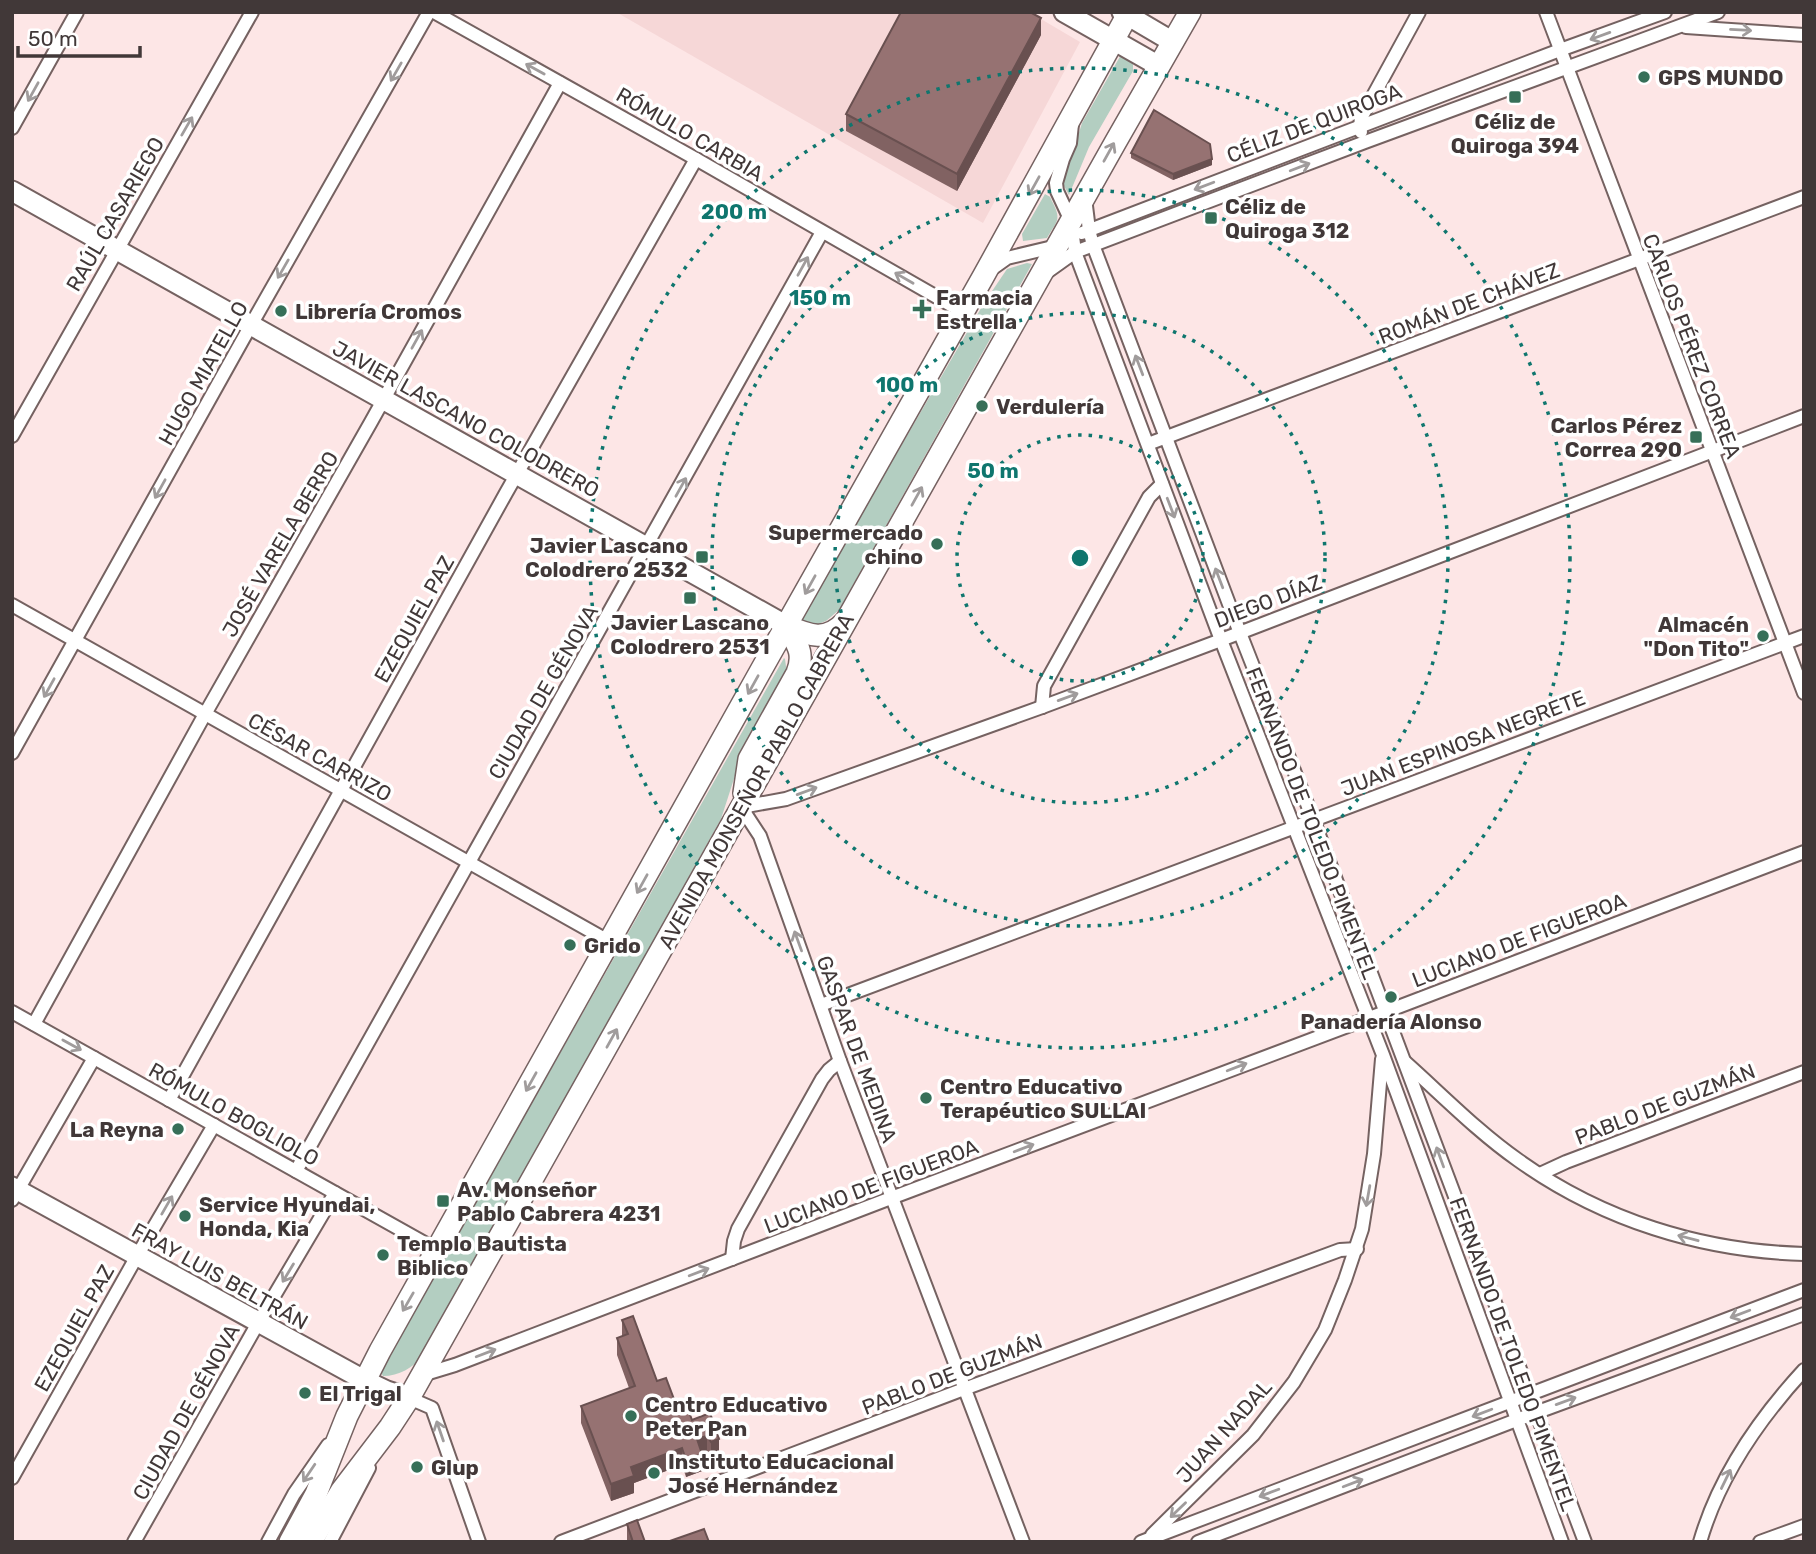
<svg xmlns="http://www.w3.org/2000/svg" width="1816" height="1554" font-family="Rubik,sans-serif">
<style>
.built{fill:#f6d7d7}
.green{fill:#b3cec1}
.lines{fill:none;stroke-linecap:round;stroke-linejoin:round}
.minor-casing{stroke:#756261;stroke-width:16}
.secondary-casing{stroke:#756261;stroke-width:23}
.primary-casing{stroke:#756261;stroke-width:24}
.minor{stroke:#fff;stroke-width:12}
.secondary{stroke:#fff;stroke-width:19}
.primary{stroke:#fff;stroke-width:21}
.wall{fill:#816262}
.shaded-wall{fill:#695050}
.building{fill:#967272;stroke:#695050;stroke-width:2}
.oneway{stroke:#a09c9c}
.ring{fill:none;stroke:#0f766e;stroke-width:3.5;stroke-dasharray:3.5 7}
.poi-dot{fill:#366f58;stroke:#fff;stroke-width:2.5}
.labels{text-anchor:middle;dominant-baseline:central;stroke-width:7;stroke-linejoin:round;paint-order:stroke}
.poi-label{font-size:21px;font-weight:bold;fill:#413838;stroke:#fff;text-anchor:start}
.street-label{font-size:21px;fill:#413838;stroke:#fff}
.centre{fill:#0f766e;stroke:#fff;stroke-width:3.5}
.ring-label{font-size:21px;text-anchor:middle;font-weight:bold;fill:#0f766e;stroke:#fff;stroke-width:7;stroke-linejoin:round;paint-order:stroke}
</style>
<rect width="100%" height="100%" fill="#fde6e6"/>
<path class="built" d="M616,12H1029L1080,42L983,223Z"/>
<g class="green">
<path d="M1122,53L1133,61V71L1089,147L1069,195L1064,186L1063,175L1065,164L1077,139L1082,123Z"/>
<path d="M1045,194C1052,198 1049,195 1053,203C1062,221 1056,222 1047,238L1023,241L1022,234Z"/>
<path d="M1027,263L1032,264L839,610L826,621L813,626L800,620L984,303L1007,269Z"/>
<path d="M784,658L785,659L787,674L741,757L721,819L422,1356C413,1368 399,1376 383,1376L380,1371Z"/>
</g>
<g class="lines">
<defs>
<g id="minor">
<path d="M434,12L696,159L963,312"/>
<path d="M1546,12L1804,693"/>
<path d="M1686,27L1804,35"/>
<path d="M1072,124L1070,143L1063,159L1056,183L1057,191L1071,221L1075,252L1221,640L1383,1055L1562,1542"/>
<path d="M12,128L77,12"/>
<path d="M1361,132L1360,127L1361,118L1419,12"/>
<path d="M1085,198L1089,230L1093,245L1240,633L1313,819L1585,1542"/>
<path d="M1082,233L1560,50L1665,12"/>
<path d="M993,268L1007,258L1057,246"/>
<path d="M1047,272L1075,252L1365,142L1718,12"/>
<path d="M12,436L252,12"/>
<path d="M1148,444L1804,197"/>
<path d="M12,605L610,942"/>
<path d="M1042,707L1044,686L1149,497L1162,484"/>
<path d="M12,753L251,325L429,12"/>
<path d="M821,1005L1804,636"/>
<path d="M12,1012L437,1250"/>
<path d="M34,1024L205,714L371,422L560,83"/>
<path d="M1405,1062C1442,1095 1478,1132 1518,1160C1602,1220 1701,1251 1804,1254"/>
<path d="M169,1100L506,493L696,159"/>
<path d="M296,1171C471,858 648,546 822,232"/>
<path d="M1540,1174L1566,1162L1804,1072"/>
<path d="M12,1200L94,1058"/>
<path d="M732,1259L734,1241L738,1229L822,1079L829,1070L840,1061"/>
<path d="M422,1375L455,1365L891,1198L1385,1012L1804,852"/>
<path d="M409,1398L432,1408L479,1542"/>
<path d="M12,1478L137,1256L214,1125"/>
<path d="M1152,1535L1253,1435L1294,1382L1325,1330L1345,1280L1362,1229L1374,1154L1382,1059"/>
<path d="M134,1542L258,1323L335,1193"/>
<path d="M268,1542L294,1494L328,1445"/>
<path d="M330,1542L369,1468"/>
<path d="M561,1542L964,1389L1340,1250L1357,1249"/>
<path d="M1023,1542L840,1061L760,836L741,807L786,799L1042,707L1221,640L1804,416"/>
<path d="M1141,1542L1804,1290"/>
<path d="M1198,1542L1535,1413L1804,1314"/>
<path d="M1700,1542C1719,1476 1758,1420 1804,1370"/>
<path d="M1760,1542L1804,1526"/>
</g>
<g id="secondary">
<path d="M1064,12L1159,66"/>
<path d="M1122,12L1173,42"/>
<path d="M12,191L787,626"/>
<path d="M12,1187L364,1380L387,1391L409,1398"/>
</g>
<g id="primary">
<path d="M787,626C810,636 826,642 845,622"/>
<path d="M744,793L749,759L797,673C805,653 797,644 787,626"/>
<path d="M290,1542L316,1494L347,1416L380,1351L769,656L983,277L1129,12"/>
<path d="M311,1542L342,1490L390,1427L409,1398L1115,143L1190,12"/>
</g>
</defs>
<use href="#minor" class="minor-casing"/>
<use href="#secondary" class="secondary-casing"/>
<use href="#primary" class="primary-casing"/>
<use href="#minor" class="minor"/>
<use href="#secondary" class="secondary"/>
<use href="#primary" class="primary"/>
</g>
<g class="wall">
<path d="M1041,35L957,191L846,131V114Z"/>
<path d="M1131,153L1212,165L1173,180L1131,158Z"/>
<path d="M622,1320L657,1381L677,1407L692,1420L710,1413L719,1456L711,1459L707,1452L702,1454V1471L686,1477L682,1465L634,1483V1493L611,1501L581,1423V1406L629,1388L617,1355V1338L622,1336Z"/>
<path d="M627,1524L645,1542H627Z"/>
</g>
<g class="shaded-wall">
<path d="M1041,18V35L957,191V174Z"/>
<path d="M1212,159V165L1173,180V174Z"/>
<path d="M707,1436V1452L702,1454V1471L686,1477V1460L697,1439Z"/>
<path d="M719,1439V1456L711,1459V1442Z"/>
<path d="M682,1448V1465L634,1483V1493L611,1501V1484L631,1467Z"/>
</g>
<g class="building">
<path d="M901,12H1030L1041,18L957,174L846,114Z"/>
<path d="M1154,110L1210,144L1212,159L1173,174L1131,153Z"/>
<path d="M633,1316L657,1381L666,1378L677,1407L686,1404L692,1420L710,1413L719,1439L711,1442L707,1436L697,1439L702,1454L686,1460L682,1448L631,1467L634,1476L611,1484L581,1406L635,1386L617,1338L628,1334L622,1320Z"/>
<path d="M637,1520L645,1542H633L627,1524Z"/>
<path d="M704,1529L709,1542H667Z"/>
</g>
<defs><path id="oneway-shaft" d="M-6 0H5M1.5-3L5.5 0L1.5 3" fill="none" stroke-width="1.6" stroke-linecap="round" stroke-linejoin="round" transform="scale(1.75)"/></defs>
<g class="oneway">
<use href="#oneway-shaft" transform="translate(1741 30) rotate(3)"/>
<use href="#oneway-shaft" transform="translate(1600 36) rotate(160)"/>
<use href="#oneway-shaft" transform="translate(535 69) rotate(-151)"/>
<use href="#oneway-shaft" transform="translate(396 72) rotate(120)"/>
<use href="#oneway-shaft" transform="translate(33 92) rotate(119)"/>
<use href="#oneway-shaft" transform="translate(187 126) rotate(-60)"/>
<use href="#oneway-shaft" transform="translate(1109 152) rotate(-61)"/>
<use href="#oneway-shaft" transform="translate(1300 167) rotate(-21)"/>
<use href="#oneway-shaft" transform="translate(1034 186) rotate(119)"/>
<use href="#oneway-shaft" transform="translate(1204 186) rotate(159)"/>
<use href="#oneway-shaft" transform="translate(803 266) rotate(-61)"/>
<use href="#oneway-shaft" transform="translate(283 269) rotate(120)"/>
<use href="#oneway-shaft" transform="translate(904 278) rotate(-150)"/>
<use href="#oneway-shaft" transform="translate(417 339) rotate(-61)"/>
<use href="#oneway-shaft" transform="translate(1139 365) rotate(-111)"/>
<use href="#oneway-shaft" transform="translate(681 487) rotate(-61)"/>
<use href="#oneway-shaft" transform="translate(160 489) rotate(119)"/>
<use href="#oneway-shaft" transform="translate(917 496) rotate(-61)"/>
<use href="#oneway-shaft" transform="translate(1171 508) rotate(69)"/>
<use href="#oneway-shaft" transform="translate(1219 578) rotate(-111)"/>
<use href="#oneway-shaft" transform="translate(810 585) rotate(119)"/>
<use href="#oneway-shaft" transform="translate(753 685) rotate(119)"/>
<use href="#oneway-shaft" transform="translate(49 688) rotate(119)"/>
<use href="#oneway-shaft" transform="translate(1068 697) rotate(-20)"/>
<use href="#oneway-shaft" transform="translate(807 791) rotate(-20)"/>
<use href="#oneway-shaft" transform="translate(642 884) rotate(119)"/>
<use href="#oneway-shaft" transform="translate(798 941) rotate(-110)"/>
<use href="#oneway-shaft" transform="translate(612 1038) rotate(-61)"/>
<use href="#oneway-shaft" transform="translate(72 1045) rotate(29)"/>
<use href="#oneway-shaft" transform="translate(1237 1067) rotate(-21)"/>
<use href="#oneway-shaft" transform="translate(531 1082) rotate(119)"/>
<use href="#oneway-shaft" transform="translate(1024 1148) rotate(-21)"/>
<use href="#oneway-shaft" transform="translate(1440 1157) rotate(-110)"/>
<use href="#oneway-shaft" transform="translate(1368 1196) rotate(100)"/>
<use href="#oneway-shaft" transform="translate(167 1205) rotate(-60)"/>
<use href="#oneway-shaft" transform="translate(1688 1238) rotate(-165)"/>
<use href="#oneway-shaft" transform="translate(699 1272) rotate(-21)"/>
<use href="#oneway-shaft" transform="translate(288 1273) rotate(121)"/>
<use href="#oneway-shaft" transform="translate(408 1302) rotate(120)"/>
<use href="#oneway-shaft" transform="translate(1740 1314) rotate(159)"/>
<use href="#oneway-shaft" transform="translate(486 1353) rotate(-21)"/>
<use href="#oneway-shaft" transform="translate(1566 1401) rotate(-20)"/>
<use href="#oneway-shaft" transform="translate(1482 1413) rotate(159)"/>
<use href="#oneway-shaft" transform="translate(440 1431) rotate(-109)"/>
<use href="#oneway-shaft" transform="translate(309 1473) rotate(124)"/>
<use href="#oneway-shaft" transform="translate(1726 1479) rotate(-64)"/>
<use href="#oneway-shaft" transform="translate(1353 1483) rotate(-21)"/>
<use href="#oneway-shaft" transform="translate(1269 1493) rotate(159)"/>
<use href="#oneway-shaft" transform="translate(1178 1510) rotate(136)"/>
</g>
<g class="ring">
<circle cx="1080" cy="558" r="123"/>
<circle cx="1080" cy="558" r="245"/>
<circle cx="1080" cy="558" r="368"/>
<circle cx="1080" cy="558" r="490"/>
</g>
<g class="poi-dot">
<circle cx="1644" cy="77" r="7"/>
<rect x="1508" y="90" width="14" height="14" rx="3.5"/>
<rect x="1204" y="211" width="14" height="14" rx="3.5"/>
<path d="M918.5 298.5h7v7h7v7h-7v7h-7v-7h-7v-7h7z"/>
<circle cx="281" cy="311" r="7"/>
<circle cx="982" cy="406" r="7"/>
<rect x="1689" y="430" width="14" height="14" rx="3.5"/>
<circle cx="937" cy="544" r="7"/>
<rect x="695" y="550" width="14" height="14" rx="3.5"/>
<rect x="683" y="591" width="14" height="14" rx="3.5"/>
<circle cx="1763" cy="636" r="7"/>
<circle cx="570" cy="945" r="7"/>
<circle cx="1391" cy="997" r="7"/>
<circle cx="926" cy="1098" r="7"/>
<circle cx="178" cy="1129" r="7"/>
<rect x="436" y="1194" width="14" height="14" rx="3.5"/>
<circle cx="185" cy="1216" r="7"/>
<circle cx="383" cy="1255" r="7"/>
<circle cx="305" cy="1393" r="7"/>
<circle cx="631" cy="1416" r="7"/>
<circle cx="417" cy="1467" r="7"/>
<circle cx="654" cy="1473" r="7"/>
</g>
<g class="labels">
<g class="poi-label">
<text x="1658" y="77">GPS MUNDO</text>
<text x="1515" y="121" text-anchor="middle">Céliz de<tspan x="1515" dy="24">Quiroga 394</tspan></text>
<text x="1225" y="206">Céliz de<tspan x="1225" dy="24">Quiroga 312</tspan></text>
<text x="936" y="297">Farmacia<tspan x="936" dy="24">Estrella</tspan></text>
<text x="295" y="311">Librería Cromos</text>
<text x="996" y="406">Verdulería</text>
<text x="1682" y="425" text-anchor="end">Carlos Pérez<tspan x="1682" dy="24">Correa 290</tspan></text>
<text x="923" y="532" text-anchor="end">Supermercado<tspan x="923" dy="24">chino</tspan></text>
<text x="688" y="545" text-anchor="end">Javier Lascano<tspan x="688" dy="24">Colodrero 2532</tspan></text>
<text x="690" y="622" text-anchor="middle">Javier Lascano<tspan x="690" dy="24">Colodrero 2531</tspan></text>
<text x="1749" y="624" text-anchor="end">Almacén<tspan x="1749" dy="24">"Don Tito"</tspan></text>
<text x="584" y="945">Grido</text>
<text x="1391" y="1021" text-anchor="middle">Panadería Alonso</text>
<text x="940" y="1086">Centro Educativo<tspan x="940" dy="24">Terapéutico SULLAI</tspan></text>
<text x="164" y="1129" text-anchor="end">La Reyna</text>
<text x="457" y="1189">Av. Monseñor<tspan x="457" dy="24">Pablo Cabrera 4231</tspan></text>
<text x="199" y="1204">Service Hyundai,<tspan x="199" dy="24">Honda, Kia</tspan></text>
<text x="397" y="1243">Templo Bautista<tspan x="397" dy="24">Biblico</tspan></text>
<text x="319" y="1393">El Trigal</text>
<text x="645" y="1404">Centro Educativo<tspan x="645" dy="24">Peter Pan</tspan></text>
<text x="668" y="1461">Instituto Educacional<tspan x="668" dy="24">José Hernández</tspan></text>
<text x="431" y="1467">Glup</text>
</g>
<g class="street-label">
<text transform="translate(1314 123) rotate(-21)">CÉLIZ DE QUIROGA</text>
<text transform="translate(690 134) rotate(30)">RÓMULO CARBIA</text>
<text transform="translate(115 214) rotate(-60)">RAÚL CASARIEGO</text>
<text transform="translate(1469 303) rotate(-21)">ROMÁN DE CHÁVEZ</text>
<text transform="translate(1692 346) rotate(69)">CARLOS PÉREZ CORREA</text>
<text transform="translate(203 373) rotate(-61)">HUGO MIATELLO</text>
<text transform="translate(466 419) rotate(29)">JAVIER LASCANO COLODRERO</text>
<text transform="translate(280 544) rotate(-60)">JOSÉ VARELA BERRO</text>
<text transform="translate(1268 601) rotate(-21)">DIEGO DÍAZ</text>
<text transform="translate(414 619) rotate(-61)">EZEQUIEL PAZ</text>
<text transform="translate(543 692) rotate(-60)">CIUDAD DE GÉNOVA</text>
<text transform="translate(1463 743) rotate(-21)">JUAN ESPINOSA NEGRETE</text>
<text transform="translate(320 757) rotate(29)">CÉSAR CARRIZO</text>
<text transform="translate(756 781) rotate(-61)">AVENIDA MONSEÑOR PABLO CABRERA</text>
<text transform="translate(1312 823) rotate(69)">FERNANDO DE TOLEDO PIMENTEL</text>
<text transform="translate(1519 940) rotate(-21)">LUCIANO DE FIGUEROA</text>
<text transform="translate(857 1049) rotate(70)">GASPAR DE MEDINA</text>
<text transform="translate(1665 1104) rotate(-21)">PABLO DE GUZMÁN</text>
<text transform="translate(234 1114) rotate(29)">RÓMULO BOGLIOLO</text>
<text transform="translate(871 1186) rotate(-21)">LUCIANO DE FIGUEROA</text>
<text transform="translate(220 1276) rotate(29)">FRAY LUIS BELTRÁN</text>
<text transform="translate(74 1328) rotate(-61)">EZEQUIEL PAZ</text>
<text transform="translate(1513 1354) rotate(70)">FERNANDO DE TOLEDO PIMENTEL</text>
<text transform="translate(952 1374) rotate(-21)">PABLO DE GUZMÁN</text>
<text transform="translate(186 1412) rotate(-61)">CIUDAD DE GÉNOVA</text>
<text transform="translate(1224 1431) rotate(-48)">JUAN NADAL</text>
</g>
</g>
<circle cx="1080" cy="558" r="10" class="centre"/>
<g class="ring-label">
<text x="734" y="219">200 m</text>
<text x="820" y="305">150 m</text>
<text x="907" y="392">100 m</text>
<text x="993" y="478">50 m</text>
</g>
<rect width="1816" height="1554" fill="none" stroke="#413838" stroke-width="28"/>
<path d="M18 46v10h122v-10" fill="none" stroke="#413838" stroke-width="3.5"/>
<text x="28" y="46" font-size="21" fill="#413838" stroke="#ffffff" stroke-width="5" paint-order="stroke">50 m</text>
</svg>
